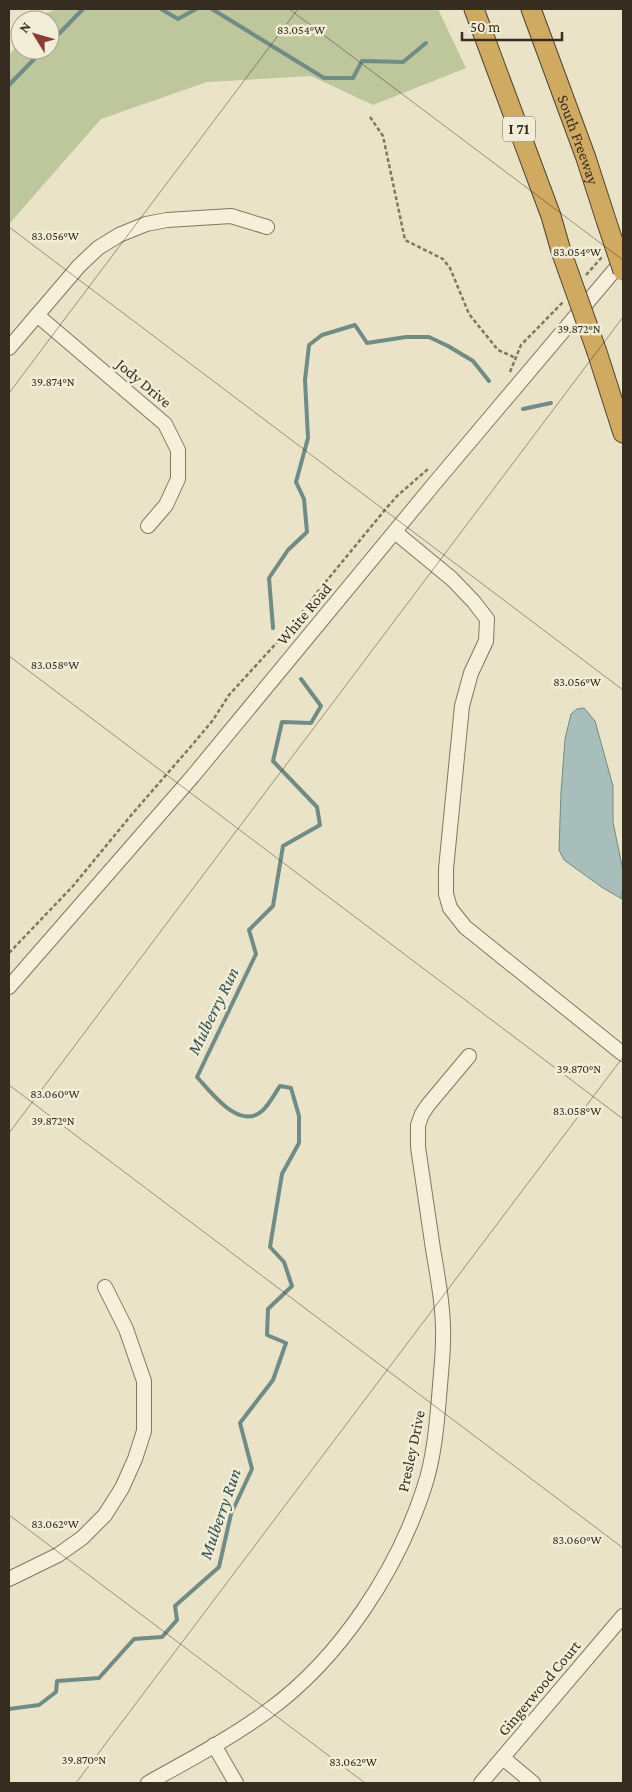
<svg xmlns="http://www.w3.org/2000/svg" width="632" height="1792" font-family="'Crimson Pro',serif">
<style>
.green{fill:#bec79c}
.water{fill:#a8beba;stroke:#6f8c87}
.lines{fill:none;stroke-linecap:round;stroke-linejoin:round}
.stream{stroke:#6f8c87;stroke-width:4}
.minor-casing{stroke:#84765e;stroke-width:16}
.highway-casing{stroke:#524432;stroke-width:21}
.path{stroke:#84765e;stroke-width:2.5;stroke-dasharray:4 2.5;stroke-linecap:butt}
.minor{stroke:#f6f0da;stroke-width:14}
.highway{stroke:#d0aa61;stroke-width:19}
.highway-bridge-casing{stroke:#524432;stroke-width:21;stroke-linecap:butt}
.highway-bridge{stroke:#d0aa61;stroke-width:19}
.ticks{fill:none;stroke:#362d20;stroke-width:1;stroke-opacity:0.45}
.labels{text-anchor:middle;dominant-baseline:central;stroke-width:5;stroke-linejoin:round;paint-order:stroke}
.shield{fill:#f2edd6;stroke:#6e6757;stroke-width:1}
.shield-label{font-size:15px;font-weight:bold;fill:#362d20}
.street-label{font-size:16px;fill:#362d20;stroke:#f2edd6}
.water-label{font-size:18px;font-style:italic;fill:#315354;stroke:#f2edd6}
.ticks-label{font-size:12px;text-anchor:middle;fill:#362d20;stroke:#f2edd6;stroke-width:5;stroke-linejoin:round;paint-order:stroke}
</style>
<rect width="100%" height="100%" fill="#eae3c7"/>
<path class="green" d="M56,9H438L466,68L373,105L311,76L207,82L101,119L9,224V55L20,42V50H50V20H40L45,14Z"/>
<path class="water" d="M584,708L595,721L613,786V822L623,871L622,899L603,888L564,860L559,850L561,792L565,739L571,714L577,709Z"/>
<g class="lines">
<g class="stream">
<path d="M161,9L178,19L196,9"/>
<path d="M212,9L324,78H353L362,61L403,62L426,43"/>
<path d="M50,43L83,9"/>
<path d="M9,85L43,50"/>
<path d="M523,409L551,403"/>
<path d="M273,628L269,578L288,550L307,532L304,499L296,482L308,438L305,380L309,345L322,335L355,325L367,343L406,337H429L448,346L473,361L489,381"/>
<path d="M9,1709L39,1705L56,1692L57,1681L99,1678L134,1639L162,1637L177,1620L175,1606L219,1567L231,1514L252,1469L240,1423L273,1380L286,1343L267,1335L268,1309L292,1286L284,1262L270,1247L282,1174L299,1143V1116L291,1088L280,1086C275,1093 269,1105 262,1111C239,1131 211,1092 197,1077L256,954L249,930L273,906L283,846L320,825L317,807L273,761L282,722L311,723L321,706L301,679"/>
</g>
<defs>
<g id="minor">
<path d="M37,315L165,424L178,450V479L166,505L148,526"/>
<path d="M9,348L79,266L98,248L119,235L146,224L167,220L231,216L267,227"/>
<path d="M395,532L452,579L474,602L487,619L486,641L471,673L462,706L446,869V894L450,908L465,927L623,1054"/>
<path d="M9,987L193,776L434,484L623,260"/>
<path d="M9,1579L58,1555L82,1538L105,1515L122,1488L135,1459L144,1431V1381L126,1329L105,1287"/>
<path d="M214,1745L236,1783"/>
<path d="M503,1758L533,1783"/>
<path d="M148,1783C189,1760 231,1738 269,1710C340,1658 397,1571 424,1488C435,1455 437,1420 440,1386C441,1371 443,1355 443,1340C444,1310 438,1279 433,1249C428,1215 423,1181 418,1147V1125L422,1114L428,1105L469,1056"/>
<path d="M481,1783L623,1616"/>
</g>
<g id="highway">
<path d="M474,9L551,216L561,251"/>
<path id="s1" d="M531,9L586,158L606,220"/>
<path d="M597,352L623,433"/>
</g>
</defs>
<use href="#minor" class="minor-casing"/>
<use href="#highway" class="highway-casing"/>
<g class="path">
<path d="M370,117L383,136L405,240L443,259L450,268L469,314L498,350L516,358"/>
<path d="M586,275L602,257"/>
<path d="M510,372L521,345L563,302"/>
<path d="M9,953L73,886L133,813L193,744L213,720L229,695L292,626L319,590L384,511L397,496L428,469"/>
</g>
<use href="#minor" class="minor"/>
<use href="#highway" class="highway"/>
<defs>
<g id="highway-bridge">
<path d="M606,220L623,271"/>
<path d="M561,251L597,352"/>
</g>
</defs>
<use href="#highway-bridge" class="highway-bridge-casing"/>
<use href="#highway-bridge" class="highway-bridge"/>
</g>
<path class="ticks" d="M289,9L623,260M9,227L623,690M9,393L298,9M9,656L623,1119M9,1085L623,1548M9,1133L623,317M9,1515L365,1783M76,1783L623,1057"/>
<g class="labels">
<rect class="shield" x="503" y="116.5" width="32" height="25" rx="4"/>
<g class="shield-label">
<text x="519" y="129">I 71</text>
</g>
<g class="street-label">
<text stroke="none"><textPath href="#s1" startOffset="139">South Freeway</textPath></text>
<text transform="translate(144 383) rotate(40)">Jody Drive</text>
<text transform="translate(304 614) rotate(-50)">White Road</text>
<text transform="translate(411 1451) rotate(-78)">Presley Drive</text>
<text transform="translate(539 1688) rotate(-50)">Gingerwood Court</text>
</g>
<g class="water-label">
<text transform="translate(213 1011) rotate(-64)">Mulberry Run</text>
<text transform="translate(220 1514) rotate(-71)">Mulberry Run</text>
</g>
</g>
<g class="ticks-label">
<text x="301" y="34">83.054°W</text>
<text x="55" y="240">83.056°W</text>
<text x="577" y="256">83.054°W</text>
<text x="579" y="333">39.872°N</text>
<text x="53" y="386">39.874°N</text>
<text x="55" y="669">83.058°W</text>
<text x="577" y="686">83.056°W</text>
<text x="579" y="1073">39.870°N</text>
<text x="55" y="1098">83.060°W</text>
<text x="577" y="1115">83.058°W</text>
<text x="53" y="1125">39.872°N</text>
<text x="55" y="1528">83.062°W</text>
<text x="577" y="1544">83.060°W</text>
<text x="84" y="1764">39.870°N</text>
<text x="353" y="1766">83.062°W</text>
</g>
<rect width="632" height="1792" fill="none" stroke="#362d20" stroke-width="20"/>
<g transform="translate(35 35) rotate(307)"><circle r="24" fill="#f2edd6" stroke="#a7a08d"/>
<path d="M0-4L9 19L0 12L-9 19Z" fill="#8d3c34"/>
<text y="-8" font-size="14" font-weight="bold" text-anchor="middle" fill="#362d20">N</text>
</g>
<path d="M462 32v8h100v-8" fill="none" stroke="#362d20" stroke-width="2.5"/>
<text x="470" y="32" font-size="15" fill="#362d20" stroke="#f2edd6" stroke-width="4" paint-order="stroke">50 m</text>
</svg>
